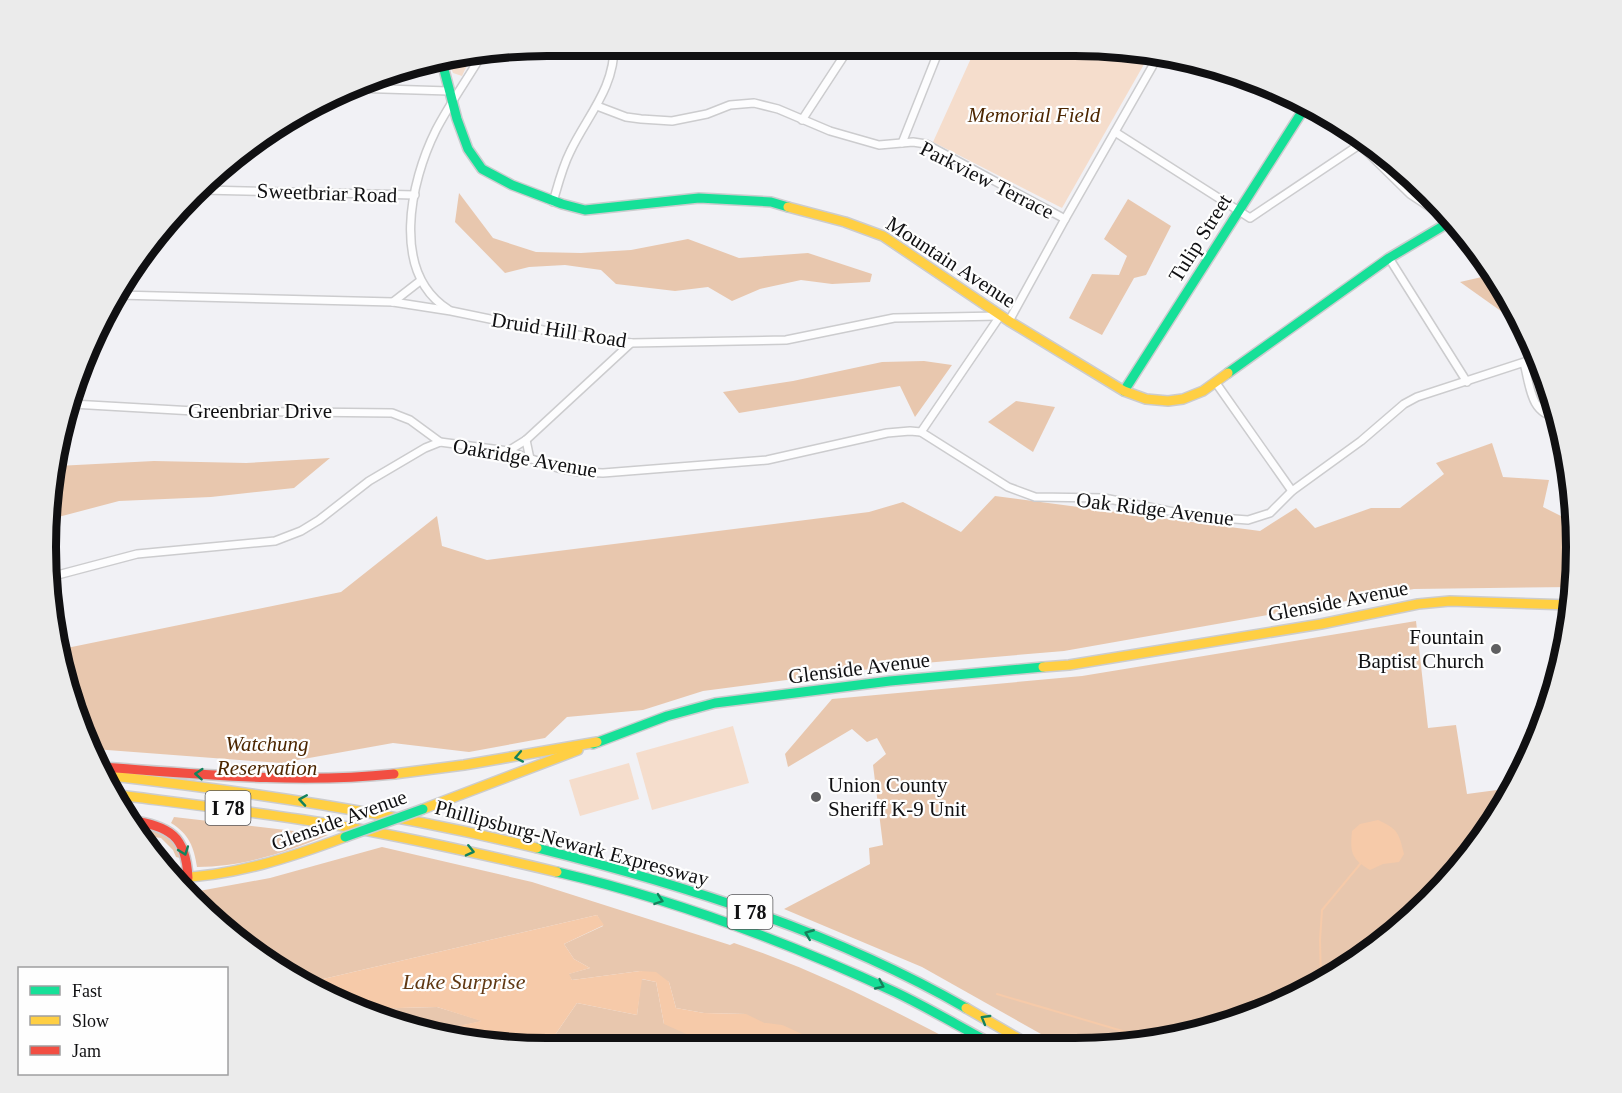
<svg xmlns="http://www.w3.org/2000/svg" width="1622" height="1093" font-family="'Times New Roman',serif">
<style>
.green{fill:#f5ddcc}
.forest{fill:#e8c7ae}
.water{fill:#f6caa9}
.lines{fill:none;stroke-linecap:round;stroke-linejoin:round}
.stream{stroke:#f6caa9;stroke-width:2}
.river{stroke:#f6caa9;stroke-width:12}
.street-casing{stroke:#ccccce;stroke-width:10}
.fast-casing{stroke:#ccccce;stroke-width:12}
.slow-casing{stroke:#ccccce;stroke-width:12}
.jam-casing{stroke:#ccccce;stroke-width:12}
.street{stroke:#fdfdfe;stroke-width:7}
.fast{stroke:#16e098;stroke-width:9}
.slow{stroke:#ffcf43;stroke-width:9}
.jam{stroke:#f24e42;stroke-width:9}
.fast-bridge-casing{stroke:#ccccce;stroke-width:12;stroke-linecap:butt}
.fast-bridge{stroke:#16e098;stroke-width:9}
.oneway{stroke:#13825c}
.poi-dot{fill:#5f5f61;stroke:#fefefe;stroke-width:2}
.labels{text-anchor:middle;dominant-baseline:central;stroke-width:4.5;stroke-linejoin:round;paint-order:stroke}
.shield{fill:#fefefe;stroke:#575759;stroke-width:1.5}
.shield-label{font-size:20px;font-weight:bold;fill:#101012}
.park-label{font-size:21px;font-style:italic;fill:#4c2600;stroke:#fefefe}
.street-label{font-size:21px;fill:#101012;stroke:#fefefe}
.poi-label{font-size:21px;fill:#101012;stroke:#fefefe;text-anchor:end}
.water-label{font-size:22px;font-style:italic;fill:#603813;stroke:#fefefe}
.rim{fill:none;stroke:#101012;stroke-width:8}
</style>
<rect width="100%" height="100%" fill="#f1f1f5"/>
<g class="green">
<path d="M977,45H1075L1151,52L1062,208L933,142Z"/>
<path d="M471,57L462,76L453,73L448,61Z"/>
<path d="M733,726L749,783L652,810L636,753Z"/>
<path d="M629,763L639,799L580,816L569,780Z"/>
</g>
<g class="forest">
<path d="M459,193L493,238L536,252L581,253L631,250L688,239L739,258L808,253L872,274L870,282L832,284L801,280L760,289L732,301L708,287L675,291L616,284L601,270L565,265L529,267L505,273L455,222Z"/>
<path d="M1128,199L1171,226L1146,275L1134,278L1102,335L1069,318L1092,274L1119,275L1127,256L1104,239Z"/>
<path d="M1495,274L1513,307L1505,314L1460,282Z"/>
<path d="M924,361L952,365L915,417L900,386L739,413L723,392L793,381L882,362Z"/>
<path d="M1016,401L1055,407L1033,452L988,422Z"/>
<path d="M1492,443L1503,477L1549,480L1543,507L1575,523L1577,546L1573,587L1414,589L1064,651L901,665L703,691L643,710L567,717L545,738L469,752L393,743L281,763L94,749L57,650L341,592L437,516L442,546L487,560L869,512L903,502L961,532L995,496L1260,531L1296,508L1315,528L1371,508H1400L1444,474L1436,463Z"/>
<path d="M330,458L294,488L211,497L119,501L47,520L46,513L57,466L154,461L246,463Z"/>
<path d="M1416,621L1428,728L1456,725L1467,794L1512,788L1493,825L1430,901L1354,963L1268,1010L1174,1038L1066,1048L922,967L784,909L870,864L869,848L883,845L873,765L886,754L877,738L867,742L852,729L788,767L785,754L832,699L1082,676Z"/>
<path d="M1542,726L1530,756L1526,729Z"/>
<path d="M174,817L328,835C287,852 243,867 197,867C194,847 189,834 171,823Z"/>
<path d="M136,828C156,830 177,834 180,858L176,857L173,850L161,838L154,837L153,850Z"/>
<path d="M382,847L532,882L730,945L734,943C815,970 890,1008 965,1048H547L505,1044L555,1035L577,1003L637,1015L641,979L656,982L664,1024L746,1014L704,1013L676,1008L669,982L640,971L572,980L568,974L590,968L574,959L564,944L603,926L597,915L306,983L192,901L184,891H199L270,878Z"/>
<path d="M437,1007L483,1021L431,1032L362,1009Z"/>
</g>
<g class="water">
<path d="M1378,820C1398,829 1399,833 1404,854L1399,862L1383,864L1370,870C1351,859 1350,852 1352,831L1360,824Z"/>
<path d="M597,915L604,925L564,944L574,959L590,968L569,974L572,980L640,971L656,972L669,982L676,1008L704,1013L746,1014L781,1031L711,1045L664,1024L656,982L642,979L637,1015L577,1003L555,1035L505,1044L449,1038L431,1032L481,1021L437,1007L362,1009L324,996L306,983Z"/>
</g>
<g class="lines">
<g class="stream">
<path d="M1321,981L1320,940L1322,910L1361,863"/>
<path d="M997,994L1153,1040"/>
</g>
<path class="river" d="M766,1029L781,1031L818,1048"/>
<defs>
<g id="street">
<path d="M1259,84L1302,111"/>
<path d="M351,88L449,91"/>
<path d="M597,106L626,117L641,119L672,121L707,114L730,105L754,103L778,109L830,131L879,145L913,142L926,144L1065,219"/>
<path d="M802,120L851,45"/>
<path d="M1115,132L1250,218L1362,143"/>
<path d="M1350,135L1410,194L1451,221"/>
<path d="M902,143L941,45"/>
<path d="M203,190L415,195"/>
<path d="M553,202C558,185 562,168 570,152C587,116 615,88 614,45"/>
<path d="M1389,258L1467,382"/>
<path d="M118,295L393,302L451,311L543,330L631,343L786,340L894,318L1000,316"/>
<path d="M393,302L420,281"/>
<path d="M449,310C390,273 410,182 436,130C449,105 466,81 481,56"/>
<path d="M1009,321L1065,219L1160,53"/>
<path d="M1524,363C1530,385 1530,415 1558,417"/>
<path d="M1216,383L1292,491"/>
<path d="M72,404L194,411L392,413L410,420L440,442"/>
<path d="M921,432L1000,316"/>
<path d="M526,440L530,459"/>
<path d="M508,451L526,440L631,343"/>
<path d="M50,577L137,554L275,541L301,531L319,520L369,481L425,448L440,442L508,451L558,468L579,472L603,473L767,460L887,433L910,431L921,432L1008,487L1035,497L1104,498L1194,516L1248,520L1270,513L1292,491L1361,441L1404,404L1417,397L1540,357"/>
</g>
<g id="fast">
<path d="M442,62L457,119L468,149L482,169L512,185L562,204L585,210L699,198L771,202L788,207"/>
<path d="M1228,373L1389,258L1453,220"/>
<path d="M1124,391L1307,104"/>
<path d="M593,744L667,716L715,703L890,681L1043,667"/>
<path d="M537,848C685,885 834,932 966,1008"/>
<path d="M557,872C673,899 787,942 895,992C931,1009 965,1030 1000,1048"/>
</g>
<g id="slow">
<path d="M788,207L845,222L883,236L1009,321L1124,391L1146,399L1168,401L1183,399L1203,391L1228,373"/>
<path d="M1043,667L1069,665L1321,624L1418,604L1450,601L1571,605"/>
<path d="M394,774L464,765L597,742"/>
<path d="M104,775C250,792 395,813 537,848"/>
<path d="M111,794C188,804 265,813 342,826C414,839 486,855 557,872"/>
<path d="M423,809L578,750"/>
<path d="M174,878C234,876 289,858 345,837"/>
<path d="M966,1008L1035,1048"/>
</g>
<g id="jam">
<path d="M101,767C198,774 297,784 394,774"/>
<path d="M130,820C170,827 186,835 188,878"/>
</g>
</defs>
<use href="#street" class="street-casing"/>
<use href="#fast" class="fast-casing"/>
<use href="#slow" class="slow-casing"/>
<use href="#jam" class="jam-casing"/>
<use href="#street" class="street"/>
<use href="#fast" class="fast"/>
<use href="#slow" class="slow"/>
<use href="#jam" class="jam"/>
<defs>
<path id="fast-bridge" d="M345,837L423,809"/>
</defs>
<use href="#fast-bridge" class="fast-bridge-casing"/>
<use href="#fast-bridge" class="fast-bridge"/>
</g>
<defs><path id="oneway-chevron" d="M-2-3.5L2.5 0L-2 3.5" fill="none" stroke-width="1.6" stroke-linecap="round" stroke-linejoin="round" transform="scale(1.5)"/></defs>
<g class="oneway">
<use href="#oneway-chevron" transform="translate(519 757) rotate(169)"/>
<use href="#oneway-chevron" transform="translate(199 774) rotate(-176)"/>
<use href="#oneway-chevron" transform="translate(303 800) rotate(-171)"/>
<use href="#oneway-chevron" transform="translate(184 851) rotate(70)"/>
<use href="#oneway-chevron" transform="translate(470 851) rotate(13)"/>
<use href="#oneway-chevron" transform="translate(659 900) rotate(19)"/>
<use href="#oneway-chevron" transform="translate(809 934) rotate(-158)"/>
<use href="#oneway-chevron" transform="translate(880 985) rotate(25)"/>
<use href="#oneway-chevron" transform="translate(985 1019) rotate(-150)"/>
</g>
<g class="poi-dot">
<circle cx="1496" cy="649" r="6"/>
<circle cx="816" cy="797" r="6"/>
</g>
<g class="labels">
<g class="shield">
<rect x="205.5" y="791" width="45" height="34" rx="4.5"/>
<rect x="727.5" y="895" width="45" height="34" rx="4.5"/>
</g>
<g class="shield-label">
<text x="228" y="808">I 78</text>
<text x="750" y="912">I 78</text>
</g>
<g class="park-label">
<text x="1034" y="115">Memorial Field</text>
<text x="267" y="744">Watchung<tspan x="267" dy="24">Reservation</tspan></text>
</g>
<g class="street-label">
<text transform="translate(987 180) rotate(27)">Parkview Terrace</text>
<text transform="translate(327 193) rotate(2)">Sweetbriar Road</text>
<text transform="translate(1200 238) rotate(-58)">Tulip Street</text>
<text transform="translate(951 262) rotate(33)">Mountain Avenue</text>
<text transform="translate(559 330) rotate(9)">Druid Hill Road</text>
<text x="260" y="411">Greenbriar Drive</text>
<text transform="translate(525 458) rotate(10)">Oakridge Avenue</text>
<text transform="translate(1155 509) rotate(7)">Oak Ridge Avenue</text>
<text transform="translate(1338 601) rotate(-11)">Glenside Avenue</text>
<text transform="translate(859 668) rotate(-7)">Glenside Avenue</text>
<text transform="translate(339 820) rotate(-20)">Glenside Avenue</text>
<text transform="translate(572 843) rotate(15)">Phillipsburg-Newark Expressway</text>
</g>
<g class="poi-label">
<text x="1484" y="637">Fountain<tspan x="1484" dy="24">Baptist Church</tspan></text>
<text x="828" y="785" text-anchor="start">Union County<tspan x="828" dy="24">Sheriff K-9 Unit</tspan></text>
</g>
<g class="water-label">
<text x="464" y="981">Lake Surprise</text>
</g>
</g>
<path d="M0 0H1622V1093H0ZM547 56H1075A491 491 0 0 1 1566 547V547A491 491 0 0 1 1075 1038H547A491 491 0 0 1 56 547V547A491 491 0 0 1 547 56Z" fill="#ebebeb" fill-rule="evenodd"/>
<path class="rim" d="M547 56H1075A491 491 0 0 1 1566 547V547A491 491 0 0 1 1075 1038H547A491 491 0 0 1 56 547V547A491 491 0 0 1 547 56Z"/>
<rect x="18" y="967" width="210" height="108" fill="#fefefe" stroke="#9f9fa0" stroke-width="1.5"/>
<rect x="30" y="986" width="30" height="9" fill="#16e098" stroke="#9f9fa0" stroke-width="1.5"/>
<text x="72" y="997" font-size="18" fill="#101012">Fast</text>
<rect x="30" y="1016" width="30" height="9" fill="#ffcf43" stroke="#9f9fa0" stroke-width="1.5"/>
<text x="72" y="1027" font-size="18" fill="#101012">Slow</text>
<rect x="30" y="1046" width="30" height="9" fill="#f24e42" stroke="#9f9fa0" stroke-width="1.5"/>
<text x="72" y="1057" font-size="18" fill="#101012">Jam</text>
</svg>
